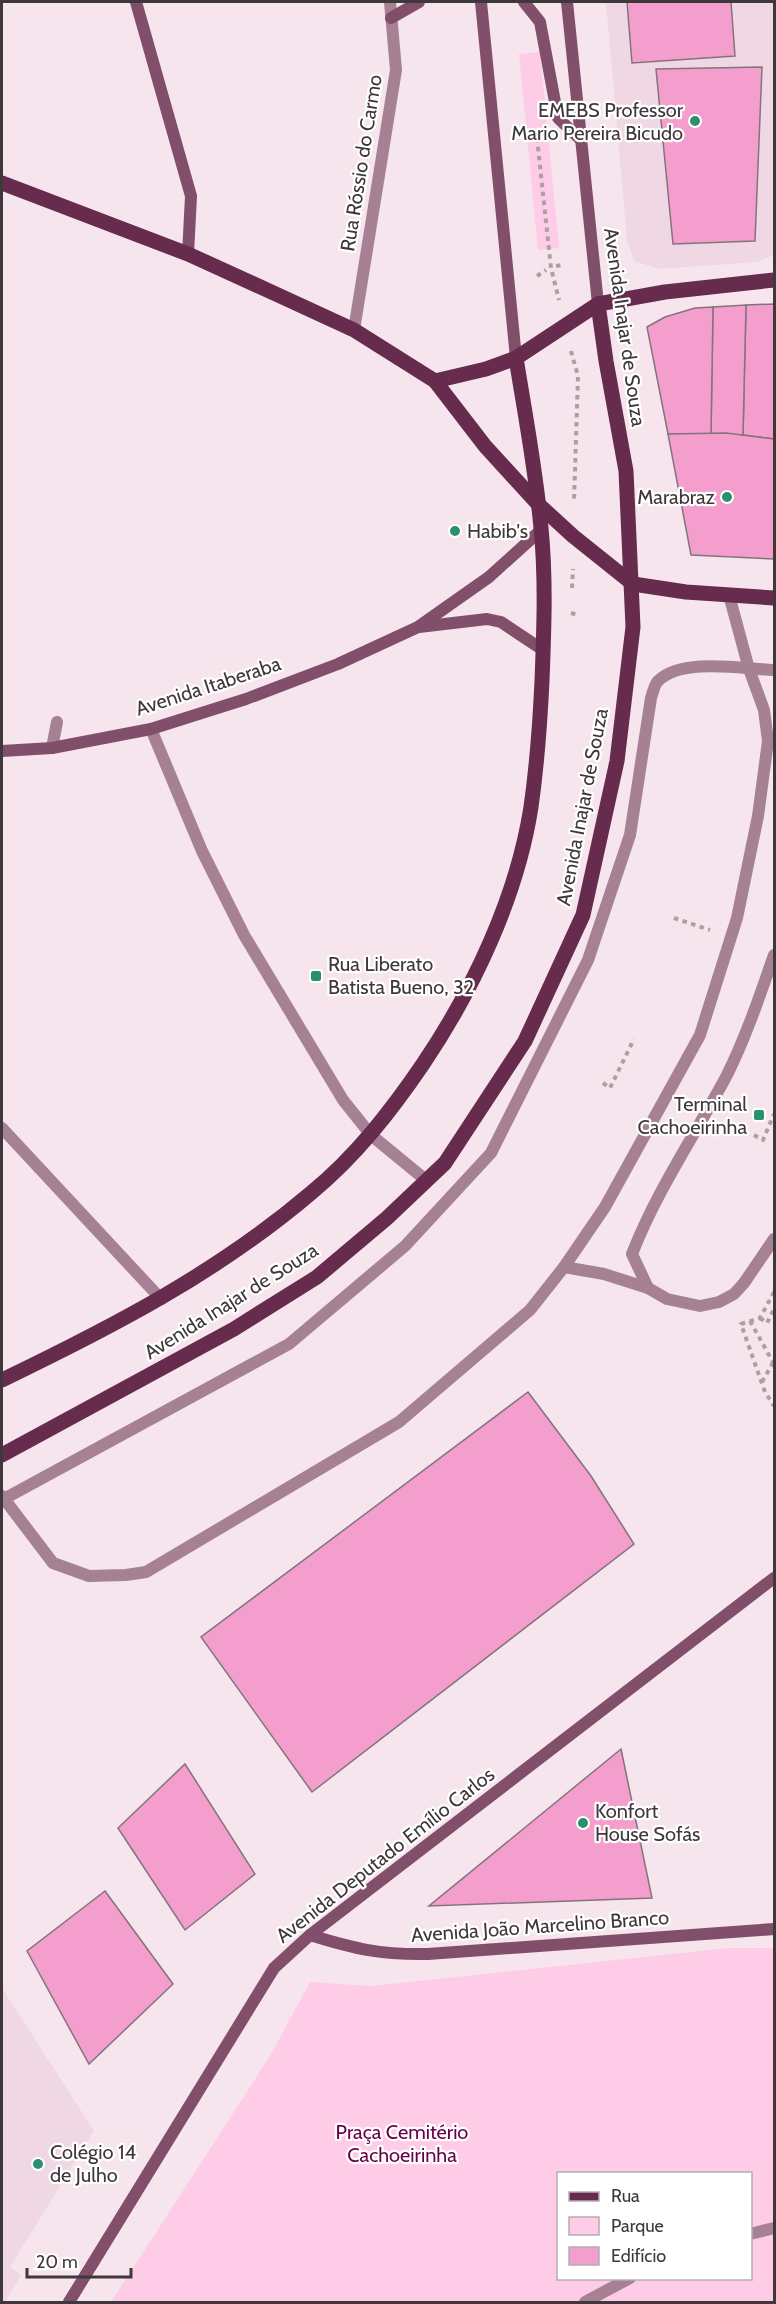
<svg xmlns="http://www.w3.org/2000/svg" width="776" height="2304" font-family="Cabin,sans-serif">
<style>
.built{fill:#efd8e4}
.green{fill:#fecce6;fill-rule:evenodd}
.building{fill:#f39ecc;stroke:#83747c;stroke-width:1.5}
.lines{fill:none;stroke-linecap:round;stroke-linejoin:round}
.path{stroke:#aca0a5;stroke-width:4;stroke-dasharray:4.5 4.5;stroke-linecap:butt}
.lane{stroke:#a68194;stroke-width:12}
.street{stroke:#a68194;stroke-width:12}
.secondary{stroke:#824f6b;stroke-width:12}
.primary{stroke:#672b4e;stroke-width:15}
.path-bridge{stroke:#aca0a5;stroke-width:4;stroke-dasharray:4.5 4.5;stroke-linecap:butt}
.poi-dot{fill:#29916e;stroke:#fff;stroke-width:2}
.labels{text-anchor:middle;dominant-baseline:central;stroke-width:4.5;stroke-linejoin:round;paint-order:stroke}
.poi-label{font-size:20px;fill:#3f383b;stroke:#fff;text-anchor:start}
.street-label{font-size:20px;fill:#3f383b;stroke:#fff}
.park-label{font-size:20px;fill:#680148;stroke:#fff}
</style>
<rect width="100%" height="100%" fill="#f6e5ed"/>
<g class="built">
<path d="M606,2H774V255L757,262L659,269L634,261L627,240Z"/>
<path d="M2,1988L94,2131L10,2267L21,2275L5,2302H2Z"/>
</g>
<g class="green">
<path d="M540,52L559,248L538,250L519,54Z"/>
<path d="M728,1948H774V2302H111L270,2056L310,1982L372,1986ZM558,2174H750V2278H558Z"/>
</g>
<g class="building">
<path d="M627,2H731L735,56L632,63Z"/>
<path d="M762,67L755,241L673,244L656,69Z"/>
<path d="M774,304V439L743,435L746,305Z"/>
<path d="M746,305L743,435L711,434L713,307Z"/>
<path d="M713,307L711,434H668L647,327L665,317L695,308Z"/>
<path d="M726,433L774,439V559L691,555L668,434Z"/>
<path d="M528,1392L591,1476L634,1544L312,1792L201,1637Z"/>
<path d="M621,1749L652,1898L429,1906Z"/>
<path d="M185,1764L255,1874L185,1930L118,1828Z"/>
<path d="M105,1891L173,1984L89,2064L27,1951Z"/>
</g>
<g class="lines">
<g class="path">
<path d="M536,129L551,268L559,300"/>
<path d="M556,266L562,265"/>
<path d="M537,276L546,270"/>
<path d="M571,351L578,376L574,501"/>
<path d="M572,588L573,569"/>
<path d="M571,613L578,615"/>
<path d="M674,918L710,930"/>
<path d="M603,1083L610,1088L634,1039"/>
<path d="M754,1135L763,1140L774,1114"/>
<path d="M774,1292L760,1318L741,1324L765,1392L774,1406"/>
<path d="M760,1318L767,1323L774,1309"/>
<path d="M750,1321L774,1364"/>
</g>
<g class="lane">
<path d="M52,748L57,722"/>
<path d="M774,955C760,995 746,1037 727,1075C695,1135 657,1190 632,1254L648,1288L667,1299L700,1306L719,1302L734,1294L744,1283L774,1239"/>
<path d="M564,1267L604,1274L648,1288"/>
<path d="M2,1496L53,1563L89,1576L126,1575L146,1572L399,1422L530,1310L564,1267L605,1207L700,1035L737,918L758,816L768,741L764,710L749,669L729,595"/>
<path d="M2,1500L289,1344L405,1246L491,1153L588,960L630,835L651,698C653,693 654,685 658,681C682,657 744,669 774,670"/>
<path d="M750,2234L774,2228"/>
<path d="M585,2302L630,2278"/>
</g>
<g class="street">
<path d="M354,330L396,70L390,2"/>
<path d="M151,729L202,851L244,935L343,1100L371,1135L427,1181"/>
<path d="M2,1128L161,1299"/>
</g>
<g class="secondary">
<path d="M136,2L191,196L188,254"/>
<path d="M481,2L516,358"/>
<path d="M524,2L540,22L558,118L581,140"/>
<path d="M567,2L598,304"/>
<path d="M391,18L419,2"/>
<path d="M419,627L487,619L501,622L543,650"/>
<path d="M2,751L52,748L151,729L246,699L338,664L418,627L489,577L541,530"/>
<path d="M310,1935C355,1949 381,1955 428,1954L774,1929"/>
<path d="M69,2302L274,1968L310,1935L774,1578"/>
</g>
<g class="primary">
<path d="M2,183L188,254L278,295L354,330L435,381L485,446L538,504L573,536L633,584L686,592L774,598"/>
<path d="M435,381L486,369L516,358L598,304L665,292L774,280"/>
<path d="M2,1380C112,1327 217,1273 311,1193C356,1156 391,1111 423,1064C473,990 517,897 531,807C537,765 540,723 542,681C544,630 546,578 541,528C536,471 525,414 516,358"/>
<path d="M2,1455L234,1329L317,1277L387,1218L445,1163L525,1041L583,915L617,761L633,627L626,471L606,361L598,304"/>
</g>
<path class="path-bridge" d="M762,1382L774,1361"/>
</g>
<g class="poi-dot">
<circle cx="695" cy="121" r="6"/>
<circle cx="727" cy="497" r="6"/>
<circle cx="455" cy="531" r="6"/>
<rect x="310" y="970" width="12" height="12" rx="3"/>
<rect x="753" y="1109" width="12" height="12" rx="3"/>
<circle cx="583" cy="1823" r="6"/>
<circle cx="38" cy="2164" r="6"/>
</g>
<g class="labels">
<g class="poi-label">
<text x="683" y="110" text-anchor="end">EMEBS Professor<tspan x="683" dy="23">Mario Pereira Bicudo</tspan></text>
<text x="715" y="497" text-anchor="end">Marabraz</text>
<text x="467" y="531">Habib's</text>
<text x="328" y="964">Rua Liberato<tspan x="328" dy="23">Batista Bueno, 32</tspan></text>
<text x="747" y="1104" text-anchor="end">Terminal<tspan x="747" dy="23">Cachoeirinha</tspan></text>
<text x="595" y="1811">Konfort<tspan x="595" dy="23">House Sofás</tspan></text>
<text x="50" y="2152">Colégio 14<tspan x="50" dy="23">de Julho</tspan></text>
</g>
<g class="street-label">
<text transform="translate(361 163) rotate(-81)">Rua Róssio do Carmo</text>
<text transform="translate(625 327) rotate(82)">Avenida Inajar de Souza</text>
<text transform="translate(208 686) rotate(-18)">Avenida Itaberaba</text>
<text transform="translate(582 807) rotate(-79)">Avenida Inajar de Souza</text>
<text transform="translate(231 1301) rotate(-32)">Avenida Inajar de Souza</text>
<text transform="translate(385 1855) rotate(-38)">Avenida Deputado Emílio Carlos</text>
<text transform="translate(540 1926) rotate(-4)">Avenida João Marcelino Branco</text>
</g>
<g class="park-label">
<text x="402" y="2132">Praça Cemitério<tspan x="402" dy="23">Cachoeirinha</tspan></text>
</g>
</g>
<rect width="776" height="2304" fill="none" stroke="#3f383b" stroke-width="6"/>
<rect x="557" y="2172" width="195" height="108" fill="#ffffff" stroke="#b2afb1" stroke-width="1.5"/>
<rect x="569" y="2192" width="30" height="9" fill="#672b4e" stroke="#b2afb1" stroke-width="1.5"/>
<text x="611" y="2202" font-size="18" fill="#3f383b">Rua</text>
<rect x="569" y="2217" width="30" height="18" fill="#fecce6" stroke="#b2afb1" stroke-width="1.5"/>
<text x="611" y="2232" font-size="18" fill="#3f383b">Parque</text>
<rect x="569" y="2247" width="30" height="18" fill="#f39ecc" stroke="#b2afb1" stroke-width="1.5"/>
<text x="611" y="2262" font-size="18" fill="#3f383b">Edifício</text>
<path d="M27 2268v9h104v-9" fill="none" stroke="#3f383b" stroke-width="3"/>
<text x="36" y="2268" font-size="18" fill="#3f383b" stroke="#ffffff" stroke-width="4.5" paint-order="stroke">20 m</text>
</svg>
